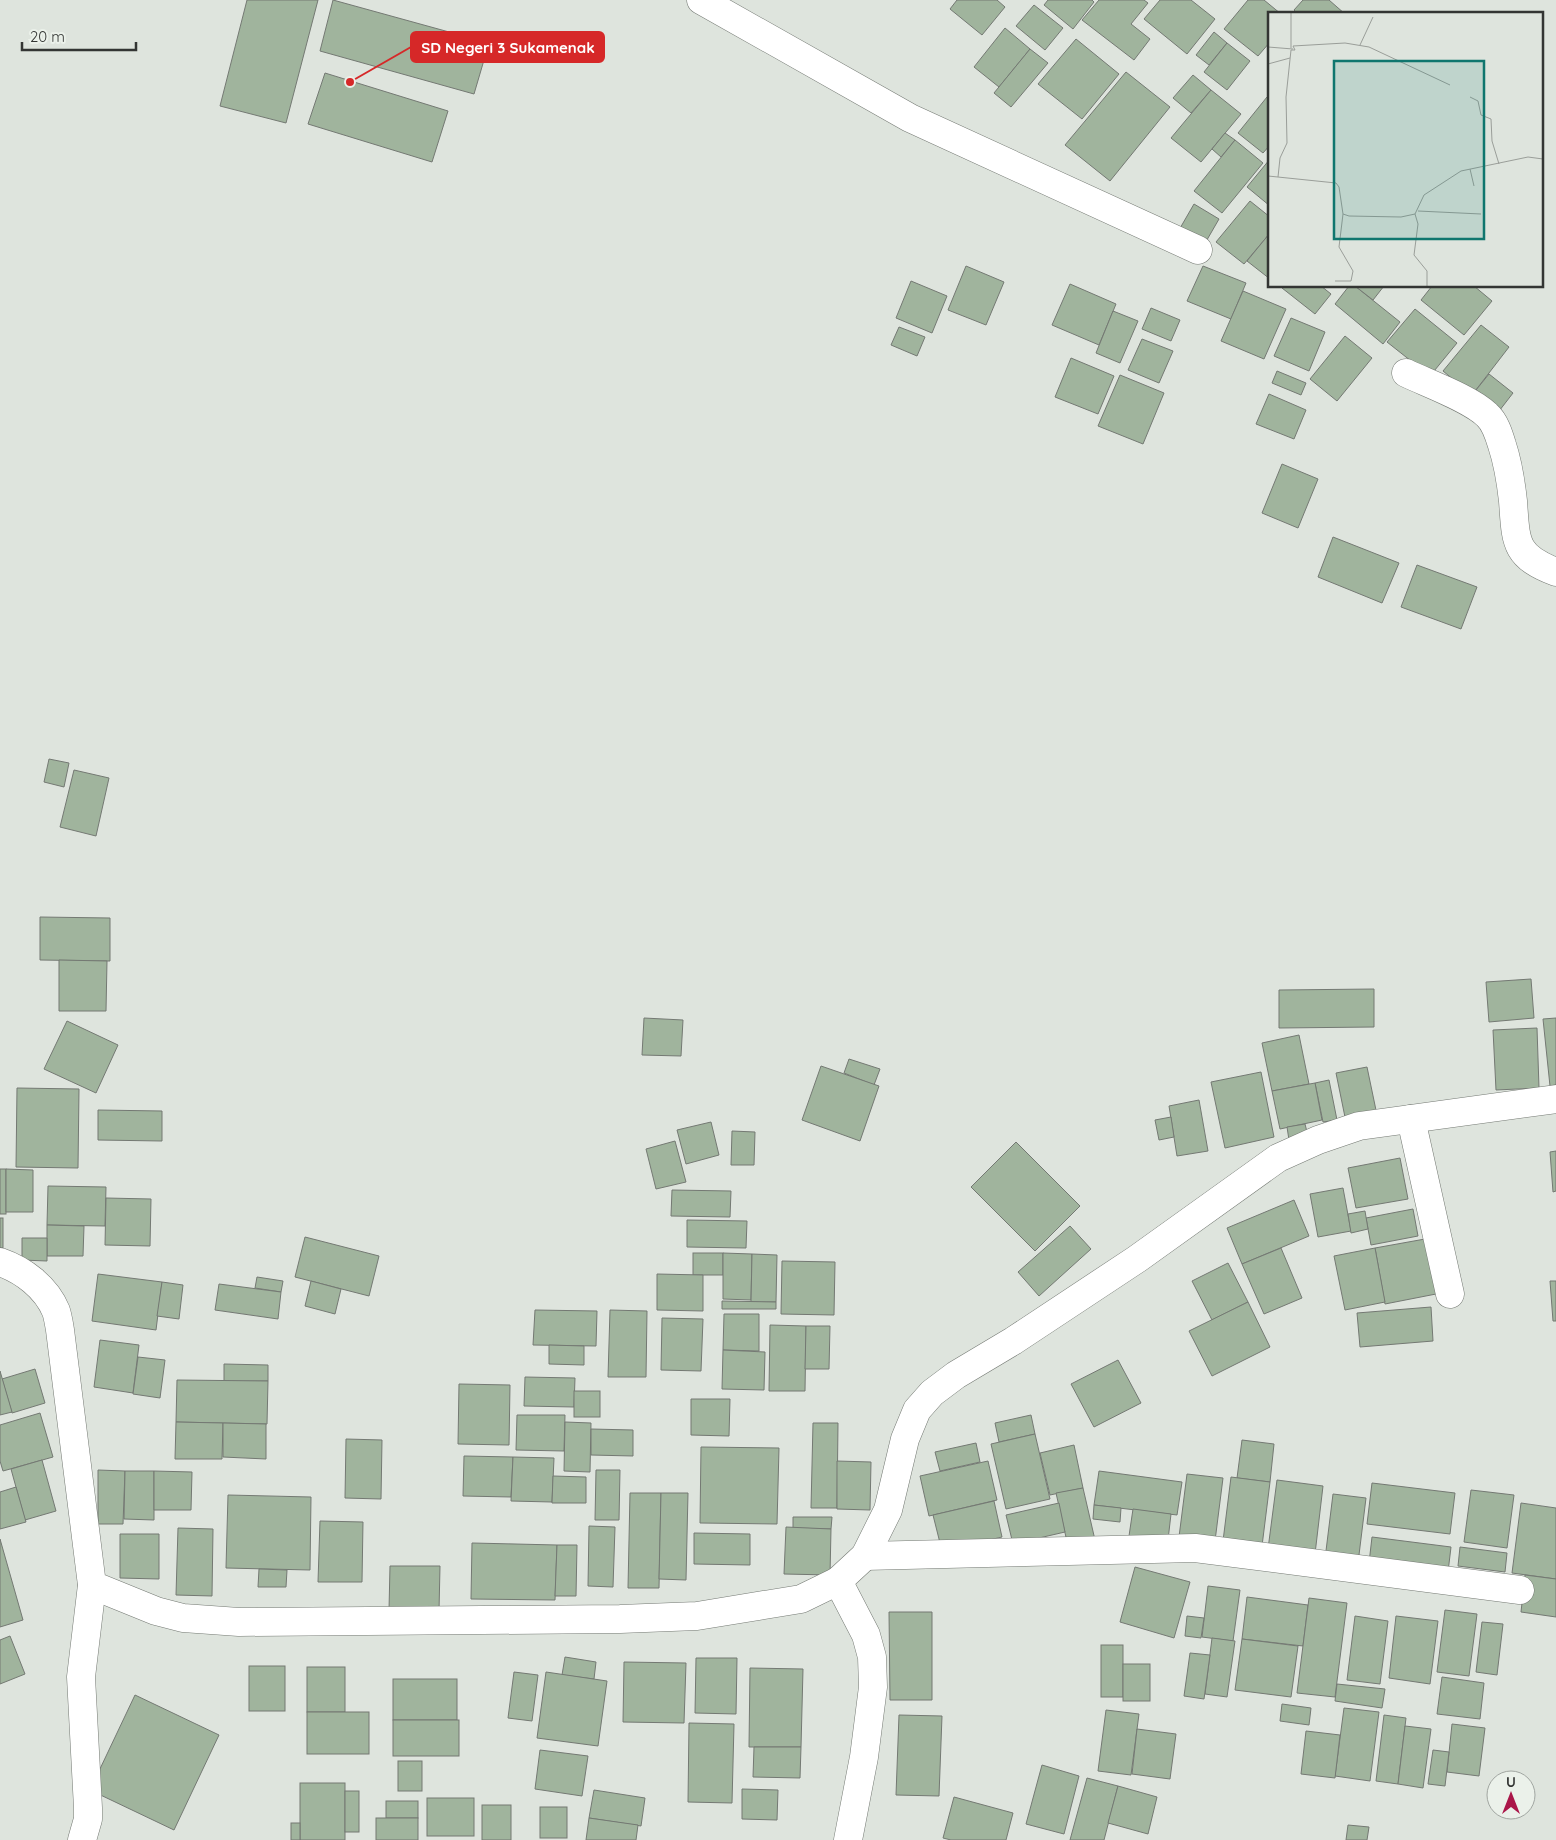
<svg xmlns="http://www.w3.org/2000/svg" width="1556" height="1840" font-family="Quicksand,sans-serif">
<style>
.building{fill:#a0b49d;stroke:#747973}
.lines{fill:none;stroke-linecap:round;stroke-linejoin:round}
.street-casing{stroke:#747973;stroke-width:29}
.secondary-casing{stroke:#747973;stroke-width:29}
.street{stroke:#fff;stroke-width:28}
.secondary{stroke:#fff;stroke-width:28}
.inset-road{fill:none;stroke:#9a9e99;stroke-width:1}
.view{fill:#0f766e;fill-opacity:0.15;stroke:#0f766e;stroke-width:2.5}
.inset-edge{fill:none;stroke:#333533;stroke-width:2.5}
.leader{fill:none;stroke:#d62828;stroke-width:2}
.callout-dot{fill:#d62828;stroke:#ebf1ea;stroke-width:2}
.callout{fill:#d62828;stroke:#d62828;stroke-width:2}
.callout-label{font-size:15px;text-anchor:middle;font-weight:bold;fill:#fff}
</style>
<rect width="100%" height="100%" fill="#dee4dd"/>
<g class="building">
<path d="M247,0H318L286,123L220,106Z"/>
<path d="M333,0L489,43L474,94L320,51Z"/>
<path d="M957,0H997L1005,7L982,35L950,9Z"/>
<path d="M1048,0H1092L1094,2L1073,29L1044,5Z"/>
<path d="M1099,0H1144L1148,3L1131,24L1150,39L1134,60L1082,20Z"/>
<path d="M1160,0H1191L1215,19L1187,54L1144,19Z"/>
<path d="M1248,0H1264L1281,14H1270V42L1258,56L1224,29Z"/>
<path d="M1303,0H1329L1345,14H1298L1294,10Z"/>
<path d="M1034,5L1063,28L1045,50L1016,26Z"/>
<path d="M1005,28L1030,49L999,87L974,67Z"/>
<path d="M1214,32L1227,43L1209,65L1196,55Z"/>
<path d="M1076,39L1119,74L1082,119L1038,84Z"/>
<path d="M1227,43L1250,61L1227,90L1204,72Z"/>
<path d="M1030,49L1048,63L1011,107L994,93Z"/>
<path d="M1126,72L1170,107L1110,181L1065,145Z"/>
<path d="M325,73L448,111L432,162L308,124Z"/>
<path d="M1193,75L1211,90L1191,113L1173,98Z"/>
<path d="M1211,90L1241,114L1201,162L1171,138Z"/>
<path d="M1267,97L1270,99V145L1263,153L1238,133Z"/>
<path d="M1225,133L1235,140L1221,157L1212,149Z"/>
<path d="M1235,140L1263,163L1222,213L1194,191Z"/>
<path d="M1270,159V206L1247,187Z"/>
<path d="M1250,201L1270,217V233L1244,264L1216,242Z"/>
<path d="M1194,204L1219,219L1204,245L1179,230Z"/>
<path d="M1270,233V279L1247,261Z"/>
<path d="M966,266L1004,282L986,325L948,310Z"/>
<path d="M1203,266L1246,283L1231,319L1187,301Z"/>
<path d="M911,281L947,296L932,333L896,318Z"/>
<path d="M1070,284L1116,304L1099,345L1052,325Z"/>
<path d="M1284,286H1321L1331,294L1315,314L1282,288Z"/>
<path d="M1349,286H1355L1400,322L1383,344L1335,304Z"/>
<path d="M1355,286H1384L1373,300Z"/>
<path d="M1432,286H1474L1492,301L1464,335L1421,300Z"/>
<path d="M1243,291L1286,309L1264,359L1221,341Z"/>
<path d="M1151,308L1180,320L1171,341L1142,329Z"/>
<path d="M1415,309L1457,343L1430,376L1387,342Z"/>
<path d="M1113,311L1138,321L1120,363L1096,353Z"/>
<path d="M1291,318L1325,332L1309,371L1274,356Z"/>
<path d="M1481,325L1509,347L1472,395L1443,371Z"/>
<path d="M899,327L925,337L917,356L891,345Z"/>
<path d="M1345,336L1372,358L1337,401L1310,379Z"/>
<path d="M1142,339L1173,351L1159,383L1128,370Z"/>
<path d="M1071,358L1114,376L1098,414L1055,397Z"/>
<path d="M1277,371L1306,383L1301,395L1272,383Z"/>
<path d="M1489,374L1513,393L1496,415L1472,395Z"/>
<path d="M1120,375L1164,393L1143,444L1098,426Z"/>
<path d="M1269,394L1306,410L1294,439L1256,424Z"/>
<path d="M1282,464L1318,479L1298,528L1262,513Z"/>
<path d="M1333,537L1399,563L1382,603L1318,577Z"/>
<path d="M1417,565L1477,587L1461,629L1401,607Z"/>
<path d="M49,759L69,763L64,787L44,782Z"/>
<path d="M74,770L109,778L96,836L60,827Z"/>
<path d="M40,917L110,918V961L40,960Z"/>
<path d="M59,960L107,961L106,1011H59Z"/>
<path d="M1531,979L1534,1018L1489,1022L1486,982Z"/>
<path d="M1374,989V1027L1279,1028V990Z"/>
<path d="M644,1018L683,1020L681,1056L642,1055Z"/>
<path d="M1556,1018V1085L1550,1086L1543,1019Z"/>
<path d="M67,1021L118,1045L96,1093L44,1069Z"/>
<path d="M1537,1028L1539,1088L1496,1090L1493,1030Z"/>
<path d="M1299,1035L1309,1084L1272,1091L1262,1043Z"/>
<path d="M849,1059L880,1069L874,1085L844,1073Z"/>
<path d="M821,1066L879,1086L860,1141L802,1120Z"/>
<path d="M1367,1067L1377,1115L1346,1122L1336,1073Z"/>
<path d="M1261,1072L1274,1137L1225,1148L1211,1082Z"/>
<path d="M1329,1080L1337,1120L1323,1122L1315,1083Z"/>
<path d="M1315,1083L1322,1120L1280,1129L1272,1091Z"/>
<path d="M17,1088L79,1089L78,1168L16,1167Z"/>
<path d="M1199,1100L1208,1151L1177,1156L1169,1106Z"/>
<path d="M98,1110L162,1111V1141L98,1140Z"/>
<path d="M1171,1117L1174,1137L1159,1140L1155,1120Z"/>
<path d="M711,1122L719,1155L686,1164L677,1130Z"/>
<path d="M1305,1124L1308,1136L1289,1140L1287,1127Z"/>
<path d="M732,1131L755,1132L754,1165H731Z"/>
<path d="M675,1141L686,1182L656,1189L646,1149Z"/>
<path d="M1016,1142L1080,1206L1035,1251L971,1187Z"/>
<path d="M1556,1151V1191L1553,1192L1550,1152Z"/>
<path d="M1400,1158L1408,1199L1356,1208L1348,1168Z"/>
<rect x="0" y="1169" width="6" height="45"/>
<path d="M6,1169L33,1170V1212H6Z"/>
<path d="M48,1186L106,1187L105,1226L47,1225Z"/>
<path d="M1343,1188L1351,1231L1318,1237L1310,1194Z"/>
<path d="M672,1190L731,1191L730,1217L671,1216Z"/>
<path d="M106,1198L151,1199L150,1246L105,1245Z"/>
<path d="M1294,1200L1309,1236L1242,1264L1227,1228Z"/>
<path d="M1413,1209L1418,1236L1371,1245L1366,1218Z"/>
<path d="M1365,1211L1368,1229L1351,1233L1348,1214Z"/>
<rect x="0" y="1218" width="3" height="30"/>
<path d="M687,1220L747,1221L746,1248L687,1247Z"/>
<path d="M47,1225L84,1226L83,1256H47Z"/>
<path d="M1070,1226L1091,1249L1039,1296L1018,1272Z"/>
<path d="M305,1237L379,1256L369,1296L295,1277Z"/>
<path d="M22,1238H47V1261L22,1260Z"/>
<path d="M1425,1239L1436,1294L1385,1304L1375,1248Z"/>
<path d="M1281,1248L1302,1298L1264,1314L1242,1264Z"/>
<path d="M1375,1248L1385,1302L1345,1310L1334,1256Z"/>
<rect x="693" y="1253" width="30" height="22"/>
<path d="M723,1253L752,1254L751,1300L723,1299Z"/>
<path d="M752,1254L777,1255L776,1302H751Z"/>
<path d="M782,1261L835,1262L834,1315L781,1314Z"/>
<path d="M1228,1263L1248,1302L1212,1320L1192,1281Z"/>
<path d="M98,1274L162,1282L156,1330L92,1321Z"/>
<path d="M657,1274L703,1275V1311L657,1310Z"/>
<path d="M257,1277L283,1281L281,1292L255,1288Z"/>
<path d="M311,1281L341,1289L335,1314L305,1306Z"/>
<path d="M1550,1281H1556V1321H1553Z"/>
<path d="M162,1282L183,1285L179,1319L157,1316Z"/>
<path d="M219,1284L281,1292L278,1319L215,1310Z"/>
<path d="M722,1301L776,1302V1309H722Z"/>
<path d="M1248,1302L1270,1347L1212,1376L1189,1331Z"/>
<path d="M1431,1307L1433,1341L1360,1347L1357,1313Z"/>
<path d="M535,1310L597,1311L596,1346L533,1345Z"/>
<path d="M610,1310L647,1311L646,1377H608Z"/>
<path d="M724,1314H759V1351L723,1350Z"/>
<path d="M662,1318L703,1319L701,1371L661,1370Z"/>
<path d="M770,1325L806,1326L805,1391H769Z"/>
<path d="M806,1326H830L829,1369H805Z"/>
<path d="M100,1340L139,1345L133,1393L94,1387Z"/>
<path d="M549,1345L584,1346V1365L549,1364Z"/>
<path d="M723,1350L765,1352L764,1390L722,1389Z"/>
<path d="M138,1357L165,1360L160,1398L133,1394Z"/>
<path d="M1118,1360L1141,1403L1094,1427L1071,1384Z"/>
<path d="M224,1364L268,1365V1381H224Z"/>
<path d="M35,1369L45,1403L12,1413L2,1379Z"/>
<path d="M0,1371L12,1412L0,1415Z"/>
<path d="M525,1377L575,1378L574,1407L524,1406Z"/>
<path d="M177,1380L268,1381L267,1424L176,1422Z"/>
<path d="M459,1384L510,1385L509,1445L458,1444Z"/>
<rect x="574" y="1391" width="26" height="26"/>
<path d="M691,1399H730L729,1436L691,1435Z"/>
<path d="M40,1413L53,1457L3,1471L0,1461V1425Z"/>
<path d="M517,1415H565L564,1451L516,1450Z"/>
<path d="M1031,1415L1035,1434L999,1442L995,1423Z"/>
<path d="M176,1422L223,1423L222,1459H175Z"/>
<path d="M565,1422L591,1423L590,1472L564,1471Z"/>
<path d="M223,1423L266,1424V1459L223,1457Z"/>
<path d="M813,1423H838L837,1508H811Z"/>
<path d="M591,1429L633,1430V1456L591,1455Z"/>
<path d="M1035,1434L1050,1499L1006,1509L991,1444Z"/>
<path d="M346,1439L382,1440L381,1499L345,1498Z"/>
<path d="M1242,1440L1274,1444L1270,1482L1237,1478Z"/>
<path d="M976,1443L980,1462L940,1471L935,1452Z"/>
<path d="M1074,1445L1083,1488L1050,1495L1040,1453Z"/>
<path d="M701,1447L779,1448L777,1524L700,1523Z"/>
<path d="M464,1456L513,1457L511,1497L463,1496Z"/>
<path d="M513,1457L554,1458L552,1502L511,1501Z"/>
<path d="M42,1460L56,1511L25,1520L11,1469Z"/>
<path d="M837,1461L871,1462L870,1510L837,1509Z"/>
<path d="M988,1461L997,1500L929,1516L920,1476Z"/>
<path d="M98,1470L125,1471L123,1524H98Z"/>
<path d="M596,1470H620L619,1520H595Z"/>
<path d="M125,1471H154V1520L124,1519Z"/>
<path d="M154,1471L192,1472L191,1510H154Z"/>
<path d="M1099,1471L1182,1482L1177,1515L1094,1505Z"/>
<path d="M1187,1474L1223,1478L1215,1541L1179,1537Z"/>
<path d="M553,1476L586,1477V1503H552Z"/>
<path d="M1231,1477L1270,1482L1262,1546L1223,1541Z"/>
<path d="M1277,1480L1323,1486L1315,1554L1268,1549Z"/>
<path d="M1372,1483L1455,1493L1450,1534L1367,1524Z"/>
<path d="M16,1487L26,1522L0,1529V1492Z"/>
<path d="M1083,1488L1095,1540L1068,1546L1056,1493Z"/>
<path d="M1471,1490L1514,1495L1507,1548L1464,1542Z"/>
<path d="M630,1493H661L659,1588H628Z"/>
<path d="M661,1493H688L686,1580L659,1579Z"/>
<path d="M1333,1494L1366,1498L1358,1563L1325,1559Z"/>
<path d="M228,1495L311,1497L310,1570L226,1568Z"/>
<path d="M994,1501L1002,1537L942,1551L933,1515Z"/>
<path d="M1059,1503L1065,1532L1013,1544L1006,1515Z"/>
<path d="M1521,1503L1556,1508V1579L1512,1573Z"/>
<path d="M1094,1505L1121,1508L1120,1522L1093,1519Z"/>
<path d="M1133,1509L1171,1514L1168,1540L1129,1536Z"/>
<path d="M793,1517H832L831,1529L793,1528Z"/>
<path d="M320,1521L363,1522L362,1582H318Z"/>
<path d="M589,1526L615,1527L613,1587L588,1586Z"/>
<path d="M786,1527L831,1529L830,1575L784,1574Z"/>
<path d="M178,1528L213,1529L212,1596L176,1595Z"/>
<path d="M694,1533L750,1534V1565L694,1564Z"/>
<path d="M120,1534H159V1579L120,1578Z"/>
<path d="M1372,1537L1451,1547L1448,1572L1369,1563Z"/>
<path d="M0,1539L23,1620L0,1627Z"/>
<path d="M472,1543L557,1545L555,1600L471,1599Z"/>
<path d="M557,1545H577L576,1596H555Z"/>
<path d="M1460,1547L1507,1553L1505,1572L1458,1566Z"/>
<path d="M390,1566H440L439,1611L389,1610Z"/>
<path d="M1135,1567L1190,1582L1174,1638L1120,1622Z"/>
<path d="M259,1569L287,1570L286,1587H258Z"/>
<path d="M1525,1575L1556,1579V1617L1521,1612Z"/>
<path d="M1208,1586L1240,1590L1233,1641L1202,1637Z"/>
<path d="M1247,1597L1308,1605L1303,1646L1242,1639Z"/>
<path d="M1309,1598L1347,1603L1335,1697L1297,1693Z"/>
<path d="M1445,1610L1477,1614L1469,1676L1437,1672Z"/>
<path d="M889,1612H932V1700H890Z"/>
<path d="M1187,1616L1204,1618L1201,1638L1185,1636Z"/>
<path d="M1355,1616L1388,1621L1380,1684L1347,1680Z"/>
<path d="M1396,1616L1438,1621L1430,1684L1389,1678Z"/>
<path d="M1482,1622L1503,1624L1497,1675L1476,1672Z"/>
<path d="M10,1636L25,1674L0,1684V1640Z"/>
<path d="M1212,1638L1235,1641L1227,1697L1205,1694Z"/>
<path d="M1242,1639L1298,1646L1291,1697L1235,1690Z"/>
<rect x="1101" y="1645" width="22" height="52"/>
<path d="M1190,1653L1210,1655L1204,1699L1184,1696Z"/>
<path d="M565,1657L596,1662L594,1679L562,1675Z"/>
<path d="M696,1658H737L736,1714L695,1713Z"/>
<path d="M624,1662L686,1663L684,1723L623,1722Z"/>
<rect x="1123" y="1664" width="27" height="37"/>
<rect x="249" y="1666" width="36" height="45"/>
<rect x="307" y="1667" width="38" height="45"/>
<path d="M750,1668L803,1669L801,1747H749Z"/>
<path d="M514,1672L538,1675L532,1721L508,1718Z"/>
<path d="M546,1672L607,1681L598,1746L537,1738Z"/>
<path d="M1442,1677L1484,1683L1480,1719L1437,1714Z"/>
<rect x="393" y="1679" width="64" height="41"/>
<path d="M1337,1684L1385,1689L1382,1708L1335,1701Z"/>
<path d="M135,1695L219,1735L174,1830L90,1790Z"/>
<path d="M1282,1704L1311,1708L1309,1725L1280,1721Z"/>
<path d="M1344,1708L1379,1712L1370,1781L1335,1776Z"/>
<path d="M1106,1710L1139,1714L1131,1775L1098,1771Z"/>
<rect x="307" y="1712" width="62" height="42"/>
<path d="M899,1715L942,1716L939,1796L896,1795Z"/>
<path d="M1384,1715L1406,1718L1398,1784L1376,1781Z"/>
<rect x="393" y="1720" width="66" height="36"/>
<path d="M689,1723L734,1724L732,1803L688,1802Z"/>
<path d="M1452,1724L1485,1728L1479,1776L1447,1772Z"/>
<path d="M1405,1726L1431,1729L1423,1788L1398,1784Z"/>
<path d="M1137,1729L1176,1734L1170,1779L1132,1774Z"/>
<path d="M1306,1731L1340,1735L1335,1778L1301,1774Z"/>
<path d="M754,1747H801L800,1778L753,1777Z"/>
<path d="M540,1750L588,1756L582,1796L535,1789Z"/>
<path d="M1433,1750L1449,1752L1445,1786L1428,1784Z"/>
<rect x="398" y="1761" width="24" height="30"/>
<path d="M1042,1765L1079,1776L1064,1834L1026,1824Z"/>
<path d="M1087,1778L1118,1786L1104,1840H1070Z"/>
<rect x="300" y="1783" width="45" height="57"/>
<path d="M1118,1786L1157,1797L1148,1834L1108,1823Z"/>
<path d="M742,1789L778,1790L777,1820L742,1819Z"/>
<path d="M594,1790L645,1798L641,1826L589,1818Z"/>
<rect x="345" y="1791" width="14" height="41"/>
<path d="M954,1797L1013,1813L1006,1840H951L943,1838Z"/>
<rect x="427" y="1798" width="47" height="38"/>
<rect x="386" y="1801" width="32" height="17"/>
<rect x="482" y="1805" width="29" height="35"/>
<rect x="540" y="1807" width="27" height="31"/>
<rect x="376" y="1818" width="42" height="22"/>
<path d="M589,1818L638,1825L636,1840H586Z"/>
<rect x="291" y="1823" width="9" height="17"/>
<path d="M1348,1825L1369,1827L1367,1840H1346Z"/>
</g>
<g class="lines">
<defs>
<g id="street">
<path d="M701,0L910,118L1198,250"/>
<path d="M1406,373C1427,383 1471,399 1487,415C1495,422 1499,435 1502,445C1508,463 1511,483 1513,501C1516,542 1514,556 1556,572"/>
<path d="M1411,1119L1450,1294"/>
<path d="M865,1556L1195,1548L1520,1590"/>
<path d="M838,1581L866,1635L872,1657L873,1687L864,1757L848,1840"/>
<path d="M82,1840L88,1819V1808L81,1677L92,1585"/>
</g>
<path id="secondary" d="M0,1262C23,1270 46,1287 56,1311C58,1317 59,1324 60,1330L92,1585L156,1611L183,1618L239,1622L620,1619L697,1616L801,1599L838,1581L865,1556L888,1510L905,1439L917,1410L932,1393L956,1375L1013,1341L1137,1259L1278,1158L1318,1140L1359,1126L1556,1099"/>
</defs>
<use href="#street" class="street-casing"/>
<use href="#secondary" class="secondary-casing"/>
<use href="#street" class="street"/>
<use href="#secondary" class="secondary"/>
</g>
<g transform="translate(1268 12)">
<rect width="275" height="275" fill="#dee4dd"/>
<path class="inset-road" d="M23,1V36M92,33L105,5M0,35L25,37M0,52L22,46M202,85L210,89L213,103L223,107L224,129L231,152M202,157L206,174M0,164L68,171L71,175L75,202L81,204L133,205L147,202L156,183L193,159L260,145L275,147M10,165L12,146L19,131L18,85L23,38H27L25,34L77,31L101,35L182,73M150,199L213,202M147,202L150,212L146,243L159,259V274M67,269H83L85,259L71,235L75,202"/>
<path class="view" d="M66,49H216V227H66Z"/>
<rect width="275" height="275" class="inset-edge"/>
</g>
<path class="leader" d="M350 82L411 47"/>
<circle class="callout-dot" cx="350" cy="82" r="5"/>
<rect class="callout" x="411" y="32" width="193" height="30" rx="5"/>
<g class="callout-label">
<text x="508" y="53">SD Negeri 3 Sukamenak</text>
</g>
<g transform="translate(1511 1795)"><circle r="24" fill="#ebf1ea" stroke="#a1a6a1"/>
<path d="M0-4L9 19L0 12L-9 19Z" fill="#aa1649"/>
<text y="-8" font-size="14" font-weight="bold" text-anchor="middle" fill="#333533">U</text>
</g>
<path d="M22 42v8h114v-8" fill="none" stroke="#333533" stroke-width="2.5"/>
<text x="30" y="42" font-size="15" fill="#333533" stroke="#ebf1ea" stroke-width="4" paint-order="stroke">20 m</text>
</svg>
